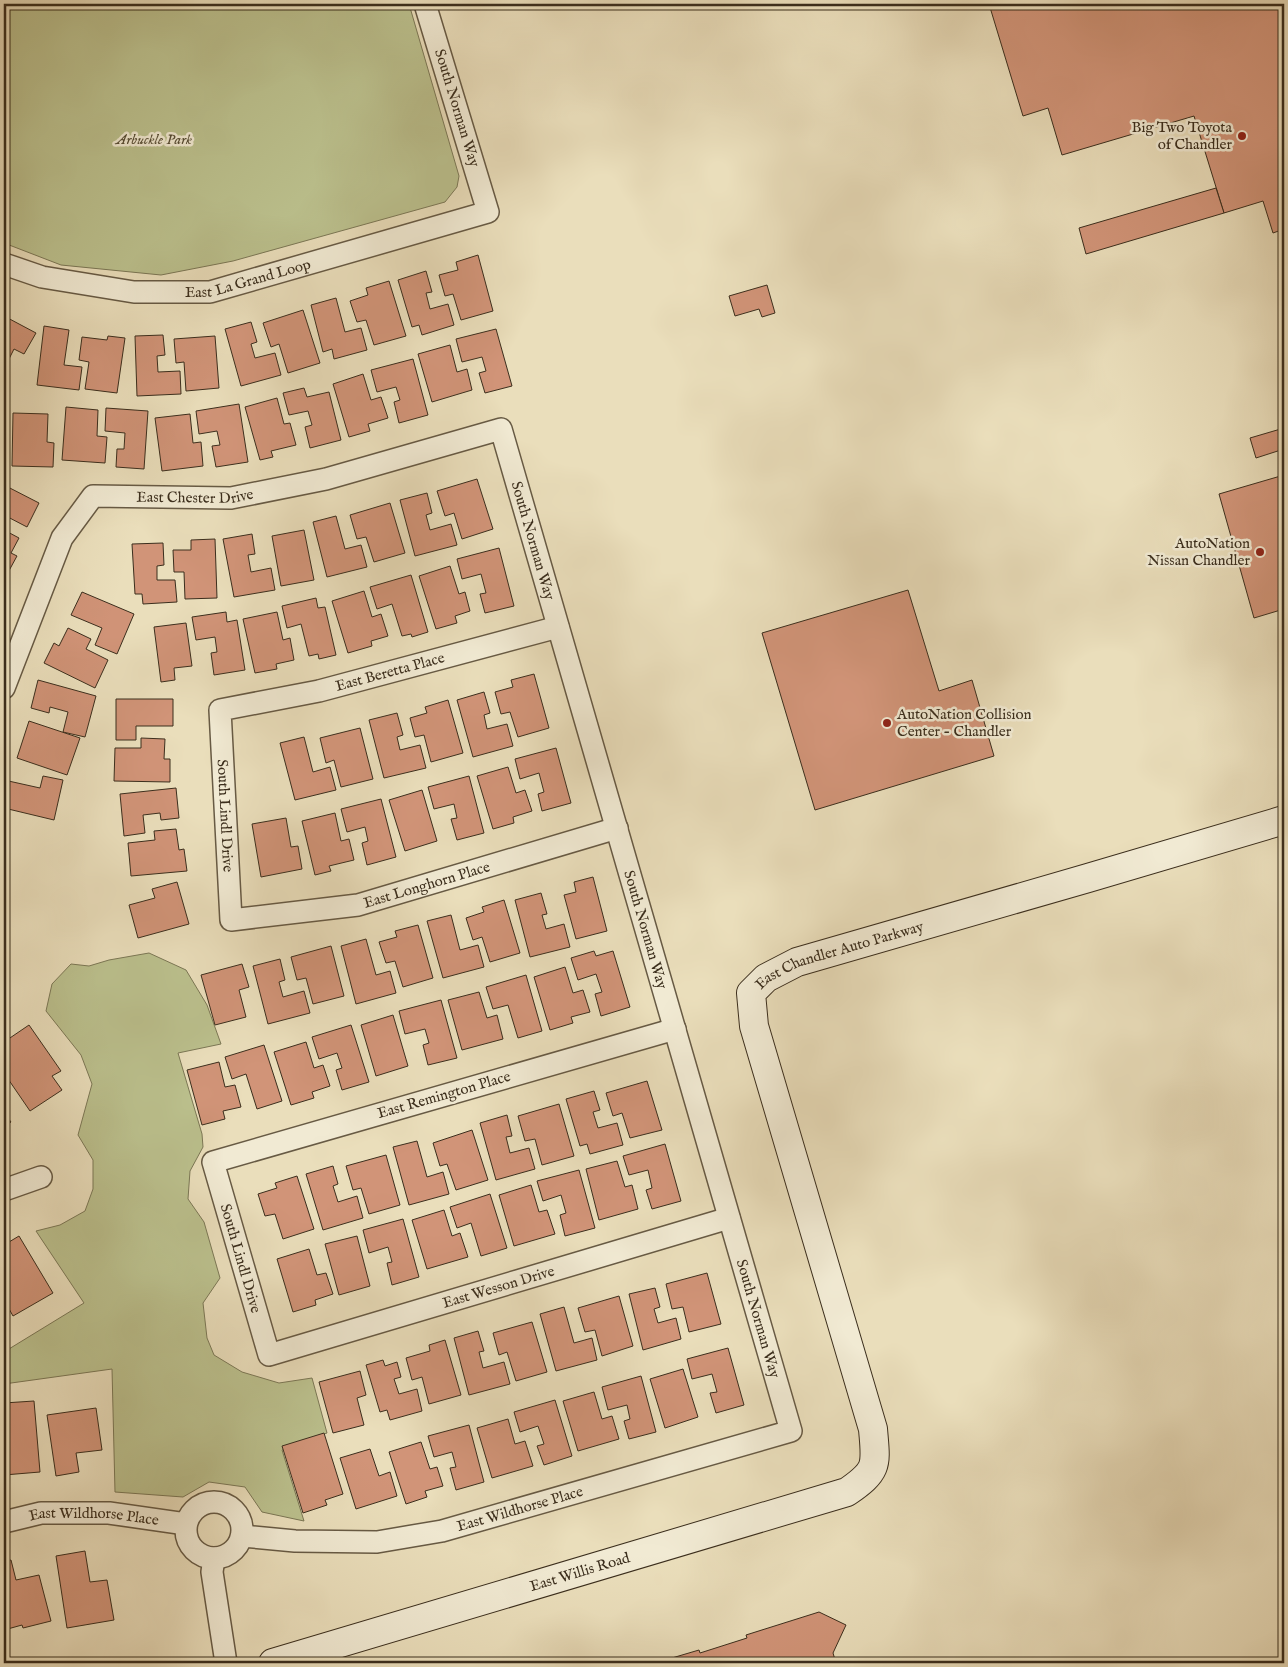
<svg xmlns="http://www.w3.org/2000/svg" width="1288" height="1667" font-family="'IM FELL English',serif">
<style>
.green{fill:#bbc08d;stroke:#7b7755}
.building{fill:#d19478;stroke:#3b2e1d}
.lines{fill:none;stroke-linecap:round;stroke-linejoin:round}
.street-casing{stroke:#675a44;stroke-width:24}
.secondary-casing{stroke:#3b2e1d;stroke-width:30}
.street{stroke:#f1ead3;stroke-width:21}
.secondary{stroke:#f1ead3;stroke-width:28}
.poi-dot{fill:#8f2418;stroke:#f1ead3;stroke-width:2}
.labels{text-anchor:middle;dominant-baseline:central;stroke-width:5;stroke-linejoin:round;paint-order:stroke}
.street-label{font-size:15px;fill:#3b2e1d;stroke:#f1ead3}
.poi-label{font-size:15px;fill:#3b2e1d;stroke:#f1ead3;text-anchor:end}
.park-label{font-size:15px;font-style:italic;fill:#554b33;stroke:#f1ead3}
</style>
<rect width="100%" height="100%" fill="#eadebb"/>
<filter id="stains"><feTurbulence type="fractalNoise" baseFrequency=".004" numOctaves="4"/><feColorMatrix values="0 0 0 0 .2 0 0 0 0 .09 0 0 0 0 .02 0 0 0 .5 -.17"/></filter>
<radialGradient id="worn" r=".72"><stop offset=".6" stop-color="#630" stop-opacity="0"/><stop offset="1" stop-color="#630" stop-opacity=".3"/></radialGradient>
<g class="green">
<path d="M4,4H409L459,176L457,187L445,202L233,261L161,275L61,265L4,243Z"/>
<path d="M149,953L186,970L207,1005L221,1044L178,1053L202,1134L203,1147L190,1171L188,1199L204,1222L220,1278L203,1303L207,1338L214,1355L242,1372L279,1383L312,1378L327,1433L282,1450L304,1521L262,1512L245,1487L209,1482L183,1497L115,1492L112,1369L4,1384V1352L84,1303L36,1231L60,1225L85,1211L93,1189V1160L78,1135L92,1084L81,1055L46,1011L52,984L71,964L89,966L109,960Z"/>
</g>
<g class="building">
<path d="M989,4H1284V229L1273,233L1263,201L1224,213L1194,116L1062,155L1048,108L1023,116Z"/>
<path d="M1216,188L1224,213L1086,254L1079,228Z"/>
<path d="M478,255L493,311L461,320L453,294L445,296L439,275L458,270L456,262Z"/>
<path d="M426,271L432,292L426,293L430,309L448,304L454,325L422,335L419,325L412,327L398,280Z"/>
<path d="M389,281L406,336L374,345L366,320L357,322L350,301L368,295L366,288Z"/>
<path d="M767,285L775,313L762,317L759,309L735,316L729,296Z"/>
<path d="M336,298L345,332L361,328L367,350L334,359L332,349L323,352L311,305Z"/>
<path d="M303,310L320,363L288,373L279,344L271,347L263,323Z"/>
<path d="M4,316L36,333L24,354L14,349L4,369Z"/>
<path d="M251,322L257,342L251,344L255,358L275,353L281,375L241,386L225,329Z"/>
<path d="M44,326L69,330L64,365L82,367L79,390L37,385Z"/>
<path d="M496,329L512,386L485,393L479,373L486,371L482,357L462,362L456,339Z"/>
<path d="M163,335L165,355L157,356L158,372L180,371L181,394L137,396L135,336Z"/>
<path d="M108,336L125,338L117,393L85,389L89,362L79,360L82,337L107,340Z"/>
<path d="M215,336L219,388L186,391L184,362L176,363L174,339Z"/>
<path d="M450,345L457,372L467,369L472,390L432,402L418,354Z"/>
<path d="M413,359L428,415L399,423L394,402L400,400L396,387L377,392L371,370Z"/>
<path d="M363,374L371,400L381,397L388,418L368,424L370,431L349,437L333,384Z"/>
<path d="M304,388L307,397L329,392L341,440L310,448L305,427L312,425L308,411L289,415L283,393Z"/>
<path d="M4,390L9,392L4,402Z"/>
<path d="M277,398L284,424L290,423L296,445L271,451L273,457L260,460L245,407Z"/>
<path d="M239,404L248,462L216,467L212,446L220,445L217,431L199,434L196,411Z"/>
<path d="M66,407L98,410L97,436L107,437L105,463L62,460Z"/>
<path d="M106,408L148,411L144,469L116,467L117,449H124L125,433L105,431Z"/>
<path d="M13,413L48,414L47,442L54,443L53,467L12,466Z"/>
<path d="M190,414L193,443L201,442L203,466L162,471L155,418Z"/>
<path d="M1284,428V449L1256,458L1250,438Z"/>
<path d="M1284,475V609L1254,618L1219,494Z"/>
<path d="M477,479L493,529L462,539L454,513L445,516L437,491Z"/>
<path d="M4,485L39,503L27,527L4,515Z"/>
<path d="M427,493L432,513L426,515L430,530L451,524L457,545L415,556L400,500Z"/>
<path d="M390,503L405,553L374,562L366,537L357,539L350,515Z"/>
<path d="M336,516L345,549L361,545L367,567L327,577L313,522Z"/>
<path d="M4,530L19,538L11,553L17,556L5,578L4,577Z"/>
<path d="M304,530L314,580L281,586L272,536Z"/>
<path d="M252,534L255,554L248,555L251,572L271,568L275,590L234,597L223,539Z"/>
<path d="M215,539L217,598L185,599L184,572H174L173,550H191V540Z"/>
<path d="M163,543L164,565L157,566V580H175L177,602L143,604L142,594H135L132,544Z"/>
<path d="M499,548L514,606L485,613L480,594L486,593L481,574L462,579L457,559Z"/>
<path d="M450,566L459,594L465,592L470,611L455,616L457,623L436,629L419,576Z"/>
<path d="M411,575L428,632L412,637L411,634L402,636L392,604L377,609L370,587Z"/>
<path d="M908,590L939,691L972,680L994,756L815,810L762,633Z"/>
<path d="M364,591L372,617L381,614L388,636L371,641L372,646L348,653L332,601Z"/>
<path d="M82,592L134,614L117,654L95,645L102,628L71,615Z"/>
<path d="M316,598L318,608L325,607L336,655L319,659L318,654L309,656L301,624L287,628L282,606Z"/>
<path d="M226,612L227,622L237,620L245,670L214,675L211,653L217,652L215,637L196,640L192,617Z"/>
<path d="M277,612L283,640L290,638L294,660L276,664L277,669L255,673L243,619Z"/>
<path d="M186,623L192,666L174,668L175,680L161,682L154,627Z"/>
<path d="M68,628L91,639L86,649L108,660L95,688L44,663L54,643L59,646Z"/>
<path d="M534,674L549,728L518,737L510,712L501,714L495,692L513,687L511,680Z"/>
<path d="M38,680L96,696L85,737L63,732L68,712L50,707L49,713L31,708Z"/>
<path d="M484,692L490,713L484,715L487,729L507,724L513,746L473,757L457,700Z"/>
<path d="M116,699H173V726H136V740H116Z"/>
<path d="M448,700L463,753L431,762L424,735L415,737L410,718L427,713L425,707Z"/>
<path d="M397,713L403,735L397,737L400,750L420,745L426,768L384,778L369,720Z"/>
<path d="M29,721L80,738L67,775L17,758Z"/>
<path d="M360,728L373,779L341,787L334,760L326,763L320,738Z"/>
<path d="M304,737L313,772L330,767L336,790L295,800L280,743Z"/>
<path d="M141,738L165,739L164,759H170V782L114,781L115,748H141Z"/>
<path d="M556,748L571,803L542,811L538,794L544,792L539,773L520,779L515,759Z"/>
<path d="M508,767L516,793L525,790L532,811L513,817L514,823L493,829L477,776Z"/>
<path d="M43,776L63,780L54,820L4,808V780L40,788Z"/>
<path d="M469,776L484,833L457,840L451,819L457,818L454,804L434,809L428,787Z"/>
<path d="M176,788L179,818L161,820L160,813L143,815L145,833L124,836L120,794Z"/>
<path d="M422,790L437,841L405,851L389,800Z"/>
<path d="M381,799L396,857L367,865L362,843L368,841L365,827L347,832L341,809Z"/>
<path d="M335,813L341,841L349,839L354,860L329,866L331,871L315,875L302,821Z"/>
<path d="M286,818L291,847L298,846L302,869L261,877L252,824Z"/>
<path d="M176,829L179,850L184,849L187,871L131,876L128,843L155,840L154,831Z"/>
<path d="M593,877L607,931L576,939L564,895L576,892L574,882Z"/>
<path d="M177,882L189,924L138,938L129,905L155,898L152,889Z"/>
<path d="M541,893L547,914L542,915L546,929L564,924L570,947L530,957L515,900Z"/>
<path d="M504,900L520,953L490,962L482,937L473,940L466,918L484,912L482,907Z"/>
<path d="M451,915L460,950L478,945L484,967L443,978L427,921Z"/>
<path d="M418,925L433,978L403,987L395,961L386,963L379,942L397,937L395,931Z"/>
<path d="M366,939L376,975L390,971L396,993L356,1004L341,946Z"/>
<path d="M331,946L344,996L313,1004L306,978L297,980L291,957Z"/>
<path d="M594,951L596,956L613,951L630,1007L601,1016L595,994L602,992L596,974L578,980L571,958Z"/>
<path d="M280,959L285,980L279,982L283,997L304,991L310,1013L268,1024L253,966Z"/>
<path d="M242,964L249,987L239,990L246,1017L215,1025L201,975Z"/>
<path d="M565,967L573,993L583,990L590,1012L571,1017L573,1023L550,1030L534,977Z"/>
<path d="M526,975L542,1031L518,1038L508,1005L493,1009L486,987Z"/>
<path d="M479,992L487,1018L497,1015L503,1039L462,1050L448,1000Z"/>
<path d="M441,1000L457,1058L428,1065L423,1045L429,1043L425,1029L405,1034L399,1011Z"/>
<path d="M393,1015L408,1066L376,1076L361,1025Z"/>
<path d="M29,1025L61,1071L52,1076L62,1090L30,1111L4,1073V1042Z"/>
<path d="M351,1025L369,1082L342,1090L336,1070L342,1068L337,1053L319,1059L312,1037Z"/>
<path d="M306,1042L314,1068L323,1065L330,1086L312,1092L314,1098L291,1105L274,1052Z"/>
<path d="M264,1045L282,1101L257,1109L246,1074L232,1079L225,1057Z"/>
<path d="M219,1062L225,1087L235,1085L241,1107L223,1111L225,1119L202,1125L187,1070Z"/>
<path d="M647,1081L662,1130L630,1138L622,1113L613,1116L606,1093Z"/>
<path d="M594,1091L600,1110L593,1112L598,1128L617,1123L623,1145L590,1154L587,1144L580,1146L566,1099Z"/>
<path d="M559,1104L574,1156L542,1165L535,1139L525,1141L518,1116Z"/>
<path d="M4,1113L11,1122L4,1127Z"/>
<path d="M507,1115L512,1136L506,1137L510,1153L529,1148L535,1169L496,1180L480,1123Z"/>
<path d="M472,1130L488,1180L456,1190L447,1164L440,1166L433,1143Z"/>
<path d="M417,1141L427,1177L443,1172L449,1194L409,1205L393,1147Z"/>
<path d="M665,1144L681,1201L652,1209L646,1190L652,1188L648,1170L629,1175L623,1156Z"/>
<path d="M386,1155L400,1205L369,1214L361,1188L353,1190L346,1166Z"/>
<path d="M617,1161L625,1187L632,1185L638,1209L599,1220L586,1169Z"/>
<path d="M333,1166L338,1184L333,1186L338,1202L357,1196L363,1218L323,1230L306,1174Z"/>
<path d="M579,1170L595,1228L565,1236L560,1215L566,1213L561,1195L543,1201L537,1181Z"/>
<path d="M297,1176L314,1229L283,1239L275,1214L265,1216L258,1194L277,1188L275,1183Z"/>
<path d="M531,1185L539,1212L547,1210L555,1234L514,1246L499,1195Z"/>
<path d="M490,1194L507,1248L481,1256L471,1223L457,1228L450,1207Z"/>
<path d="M444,1210L452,1236L460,1233L468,1257L427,1269L412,1220Z"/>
<path d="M403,1219L419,1277L392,1285L387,1263L392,1262L388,1247L369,1253L363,1230Z"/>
<path d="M19,1236L53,1293L13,1316L4,1300V1269L8,1267L4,1259V1245Z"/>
<path d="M357,1236L370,1286L339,1295L325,1244Z"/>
<path d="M309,1249L317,1275L326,1273L333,1294L315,1300L316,1305L293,1312L277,1259Z"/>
<path d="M707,1273L721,1324L689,1332L683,1307L672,1309L666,1284Z"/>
<path d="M655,1288L660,1307L654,1309L658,1323L676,1318L681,1339L643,1350L629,1294Z"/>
<path d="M619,1296L633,1346L602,1356L595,1330L585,1332L578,1308Z"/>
<path d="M564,1307L574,1343L592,1338L597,1360L556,1371L540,1314Z"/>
<path d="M532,1322L547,1372L516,1381L507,1352L499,1355L493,1333Z"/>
<path d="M478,1331L484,1351L479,1352L483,1368L504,1362L510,1384L469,1395L454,1338Z"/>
<path d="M445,1340L461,1395L429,1404L422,1377L412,1380L406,1358L430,1351L429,1345Z"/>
<path d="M728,1348L744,1405L716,1413L710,1393L717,1392L712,1374L692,1379L687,1359Z"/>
<path d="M383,1360L385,1366L397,1362L401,1377L394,1379L399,1394L417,1389L422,1411L390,1420L387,1410L380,1412L366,1365Z"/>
<path d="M683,1369L698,1417L665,1428L650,1379Z"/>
<path d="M360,1371L366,1395L357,1398L364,1425L333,1433L319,1382Z"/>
<path d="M641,1376L656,1432L629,1439L624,1421L630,1419L627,1405L608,1410L602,1387Z"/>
<path d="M594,1392L602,1419L612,1416L619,1439L578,1451L563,1401Z"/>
<path d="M555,1400L572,1456L544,1465L537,1446L544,1444L538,1426L520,1432L514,1412Z"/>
<path d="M34,1401L40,1472L4,1475V1403Z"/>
<path d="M96,1408L102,1450L76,1453L79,1472L56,1476L47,1415Z"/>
<path d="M508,1419L515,1444L525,1441L533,1466L492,1478L477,1428Z"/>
<path d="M469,1425L484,1482L456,1490L450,1468L456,1467L452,1452L434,1457L428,1436Z"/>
<path d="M324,1433L343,1494L325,1500L327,1505L303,1513L282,1446Z"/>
<path d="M421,1442L430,1469L437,1467L443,1486L425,1491L427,1497L406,1504L389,1452Z"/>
<path d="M370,1449L379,1476L390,1472L397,1496L356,1509L340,1458Z"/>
<path d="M85,1551L90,1582L107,1580L114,1620L67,1628L56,1556Z"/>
<path d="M11,1560L16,1580L39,1575L51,1621L23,1628L22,1625L4,1630V1561Z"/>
<path d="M819,1612L846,1625L833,1653L836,1663H655L699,1650L700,1653L747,1638L746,1635Z"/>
</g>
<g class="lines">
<defs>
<g id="street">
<path id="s1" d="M4,264L42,277L134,292H210L488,212L425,4"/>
<path id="s2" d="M558,627L319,691L220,710L231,920L358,905L617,828"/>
<path id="s3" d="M4,688L62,538L93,496L231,498L326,479L501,429L791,1431L442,1531L377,1542L295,1541L242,1536"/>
<path id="s4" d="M675,1029L213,1162L269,1355L729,1218"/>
<path d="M4,1190L41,1177"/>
<circle cx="214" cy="1530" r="28"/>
<path id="s5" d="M4,1522L41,1513H109L186,1524"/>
<path d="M214,1558L212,1572L226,1663"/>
</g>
<g id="secondary">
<path id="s6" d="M273,1663L847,1492C879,1470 876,1465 873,1429L754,1026L751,993L766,978L797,962L1088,878L1284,820"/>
</g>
</defs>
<use href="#street" class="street-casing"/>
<use href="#secondary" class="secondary-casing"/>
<use href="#street" class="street"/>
<use href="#secondary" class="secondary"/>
</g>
<g class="poi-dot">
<circle cx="1242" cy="136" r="5"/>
<circle cx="1260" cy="552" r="5"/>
<circle cx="887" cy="723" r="5"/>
</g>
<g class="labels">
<g class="street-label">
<text transform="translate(457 108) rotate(73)">South Norman Way</text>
<text stroke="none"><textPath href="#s1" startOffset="249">East La Grand Loop</textPath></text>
<text stroke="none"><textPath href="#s3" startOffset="315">East Chester Drive</textPath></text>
<text stroke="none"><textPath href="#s3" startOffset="746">South Norman Way</textPath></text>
<text transform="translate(390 672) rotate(-15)">East Beretta Place</text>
<text stroke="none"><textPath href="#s2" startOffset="454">South Lindl Drive</textPath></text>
<text stroke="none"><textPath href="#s2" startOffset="758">East Longhorn Place</textPath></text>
<text stroke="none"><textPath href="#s3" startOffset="1151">South Norman Way</textPath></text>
<text stroke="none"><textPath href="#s6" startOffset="1225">East Chandler Auto Parkway</textPath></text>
<text transform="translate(444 1095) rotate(-16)">East Remington Place</text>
<text stroke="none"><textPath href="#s4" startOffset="581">South Lindl Drive</textPath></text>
<text stroke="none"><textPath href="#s4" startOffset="921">East Wesson Drive</textPath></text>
<text stroke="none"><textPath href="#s3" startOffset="1556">South Norman Way</textPath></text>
<text transform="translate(520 1509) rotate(-16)">East Wildhorse Place</text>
<text stroke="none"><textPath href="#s5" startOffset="91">East Wildhorse Place</textPath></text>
<text stroke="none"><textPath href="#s6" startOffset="320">East Willis Road</textPath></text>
</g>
<g class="poi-label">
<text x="1232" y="127">Big Two Toyota<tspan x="1232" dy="17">of Chandler</tspan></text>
<text x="1250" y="543">AutoNation<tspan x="1250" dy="17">Nissan Chandler</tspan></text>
<text x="897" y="714" text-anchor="start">AutoNation Collision<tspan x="897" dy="17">Center - Chandler</tspan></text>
</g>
<g class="park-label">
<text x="154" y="139">Arbuckle Park</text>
</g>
</g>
<rect width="1288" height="1667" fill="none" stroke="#eadebb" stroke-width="20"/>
<rect x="5" y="5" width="1278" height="1657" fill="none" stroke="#3b2e1d" stroke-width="2.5"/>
<rect x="10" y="10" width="1268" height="1647" fill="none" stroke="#3b2e1d"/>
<rect width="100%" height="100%" filter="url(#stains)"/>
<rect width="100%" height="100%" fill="url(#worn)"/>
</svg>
